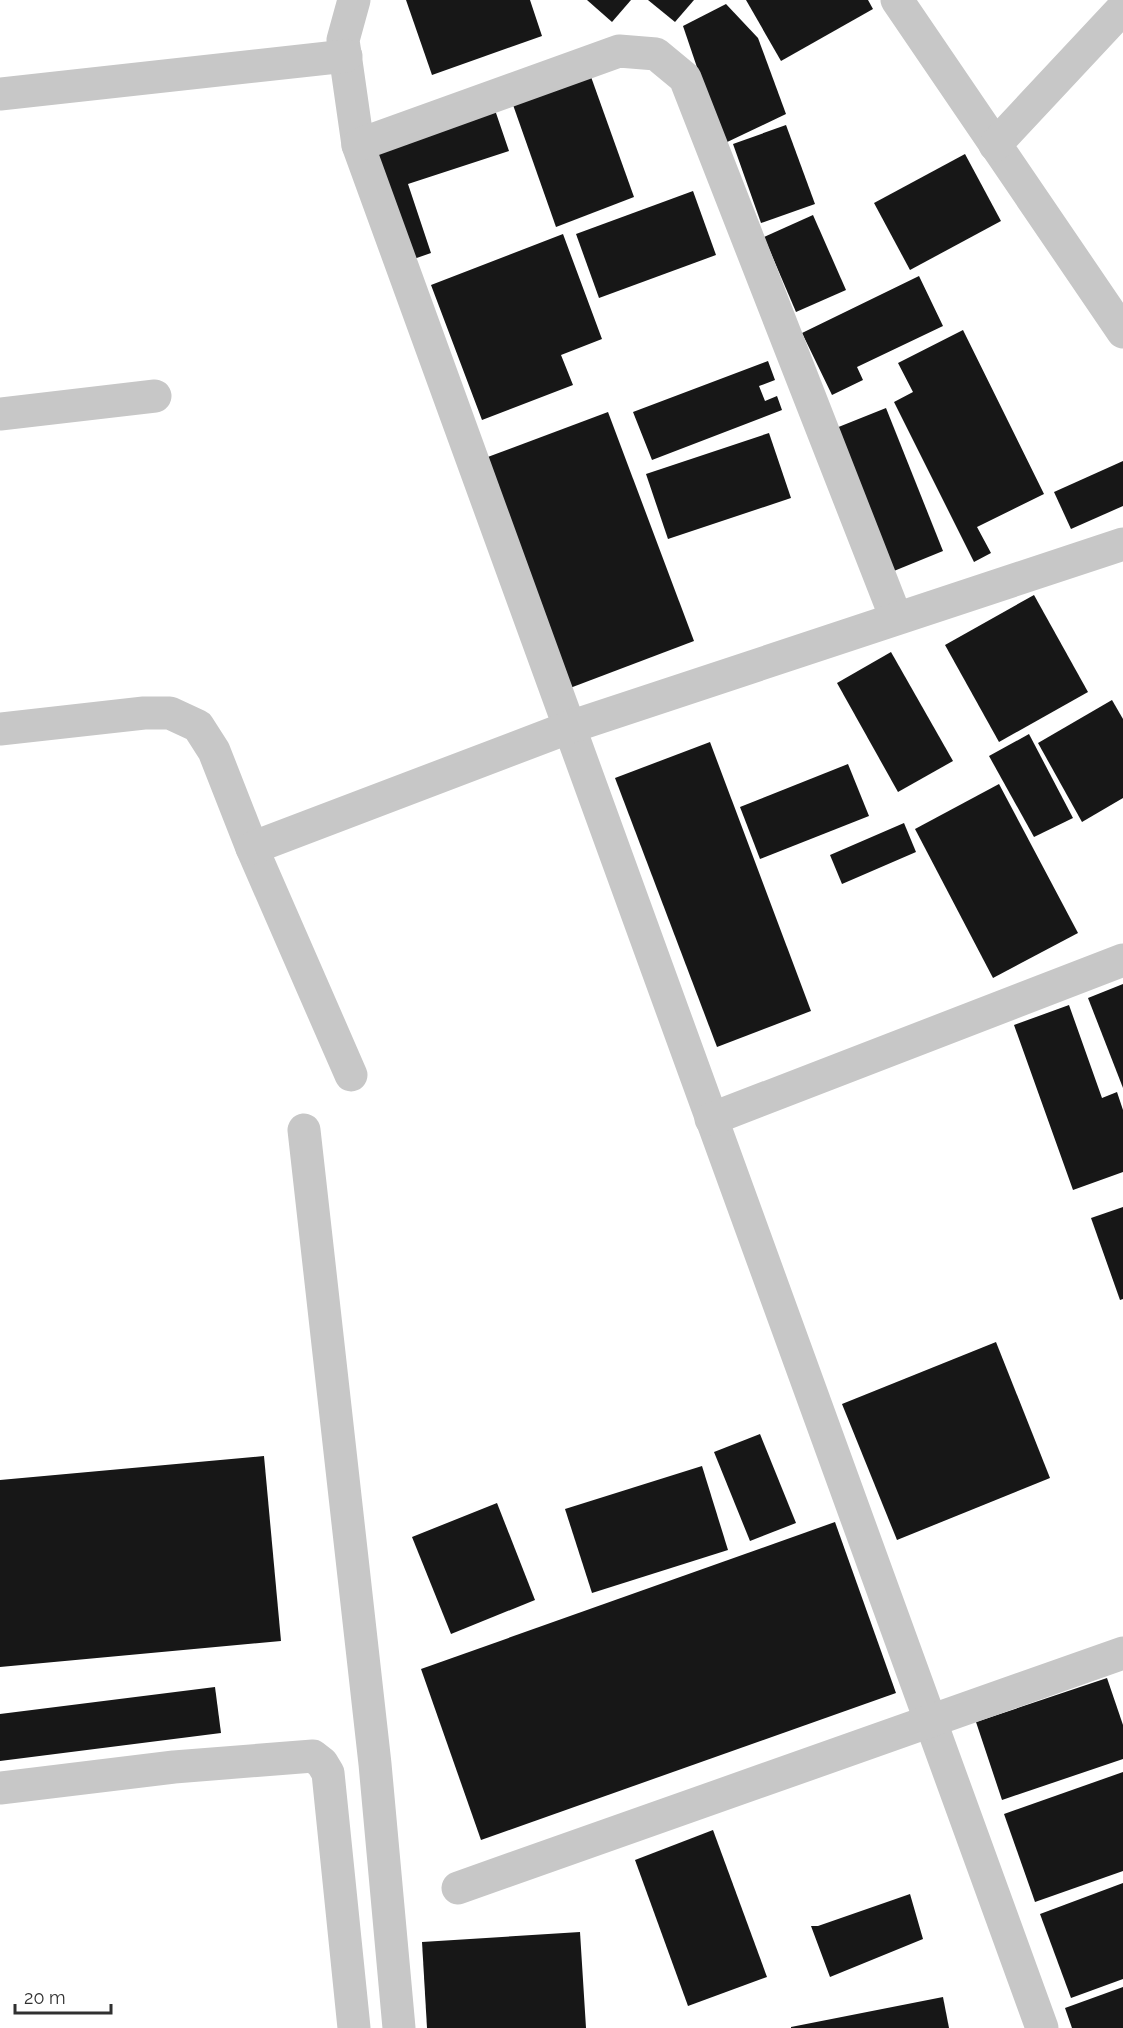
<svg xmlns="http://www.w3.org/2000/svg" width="1123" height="2028" font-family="Raleway,sans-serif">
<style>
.building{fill:#171717}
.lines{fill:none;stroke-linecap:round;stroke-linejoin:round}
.minor{stroke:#c7c7c7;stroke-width:33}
</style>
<rect width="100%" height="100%" fill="#fff"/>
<g class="building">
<path d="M406,0H530L542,36L432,75Z"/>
<path d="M587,0H631L612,22Z"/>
<path d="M648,0H694L675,22Z"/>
<path d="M746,0H868L873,9L781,61Z"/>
<path d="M726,4L758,38L786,114L723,144L683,26Z"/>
<path d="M590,74L634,197L556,227L512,102Z"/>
<path d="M495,110L509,151L408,184L431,253L408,261L372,150Z"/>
<path d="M786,125L815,204L761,223L733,144Z"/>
<path d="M965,154L1001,221L910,270L874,203Z"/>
<path d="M693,191L716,255L599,298L576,234Z"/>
<path d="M813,215L846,290L796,312L764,237Z"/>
<path d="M563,234L602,339L561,355L573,385L482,420L431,285Z"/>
<path d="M919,276L943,326L857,367L863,380L832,395L802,333Z"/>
<path d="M963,330L1044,494L977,527L991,553L974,562L894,402L913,392L898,363Z"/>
<path d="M768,361L775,380L759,386L765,401L777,396L782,410L652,460L633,412Z"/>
<path d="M886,408L943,551L889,573L831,430Z"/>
<path d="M608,412L694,641L570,688L485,458Z"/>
<path d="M769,433L791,498L668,539L646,474Z"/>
<path d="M1123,461V506L1071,529L1054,492Z"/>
<path d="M1034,595L1088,692L999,742L945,645Z"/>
<path d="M891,652L953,761L898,792L837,683Z"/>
<path d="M1112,700L1123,719V798L1082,822L1038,743Z"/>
<path d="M1029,734L1073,818L1034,837L989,756Z"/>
<path d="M710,742L811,1011L717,1047L615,778Z"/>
<path d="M848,764L869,816L760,859L740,807Z"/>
<path d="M999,784L1078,933L993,978L915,829Z"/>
<path d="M904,823L916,852L842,884L830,855Z"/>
<path d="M1123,984V1088L1088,998Z"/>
<path d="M1069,1005L1102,1098L1117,1092L1123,1110V1172L1073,1190L1014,1025Z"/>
<path d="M1123,1207V1299L1120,1300L1091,1218Z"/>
<path d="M996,1342L1050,1478L897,1540L842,1404Z"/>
<path d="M760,1434L796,1523L750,1541L714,1452Z"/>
<path d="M264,1456L281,1641L0,1667V1480Z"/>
<path d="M702,1466L728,1550L592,1593L565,1509Z"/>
<path d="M497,1503L535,1600L451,1634L412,1537Z"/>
<path d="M835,1522L896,1693L481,1840L421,1669Z"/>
<path d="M1107,1678L1123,1725V1759L1002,1800L976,1722Z"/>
<path d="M215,1687L221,1733L0,1761V1714Z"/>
<path d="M1123,1772V1871L1035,1902L1004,1814Z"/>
<path d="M713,1830L767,1977L688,2006L635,1860Z"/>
<path d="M1123,1883V1979L1071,1998L1040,1914Z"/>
<path d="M910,1894L923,1939L830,1977L811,1926H818Z"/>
<path d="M580,1932L586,2028H427L422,1942Z"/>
<path d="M1123,1987V2028H1072L1065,2008Z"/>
<path d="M943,1997L949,2028H791V2027Z"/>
</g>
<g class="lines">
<g class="minor">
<path d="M354,0L343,40L358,145L1042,2028"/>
<path d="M897,0L1123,332"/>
<path d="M0,94L346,56"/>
<path d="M358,145L619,51L656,54L685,78L896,618"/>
<path d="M995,145L1123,8"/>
<path d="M0,414L155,396"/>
<path d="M0,729L144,713H170L198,726L214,751L252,848L351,1075"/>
<path d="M252,848L570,727L1123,544"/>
<path d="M711,1119L1123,960"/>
<path d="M304,1130L375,1764L399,2028"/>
<path d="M0,1788L174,1767L313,1756L322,1763L328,1773L354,2028"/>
<path d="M458,1888L1123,1653"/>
</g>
</g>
<path d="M15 2004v9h96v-9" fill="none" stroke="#303030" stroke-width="3"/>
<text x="24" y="2004" font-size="18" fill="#303030" stroke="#ffffff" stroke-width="4.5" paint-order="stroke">20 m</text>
</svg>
